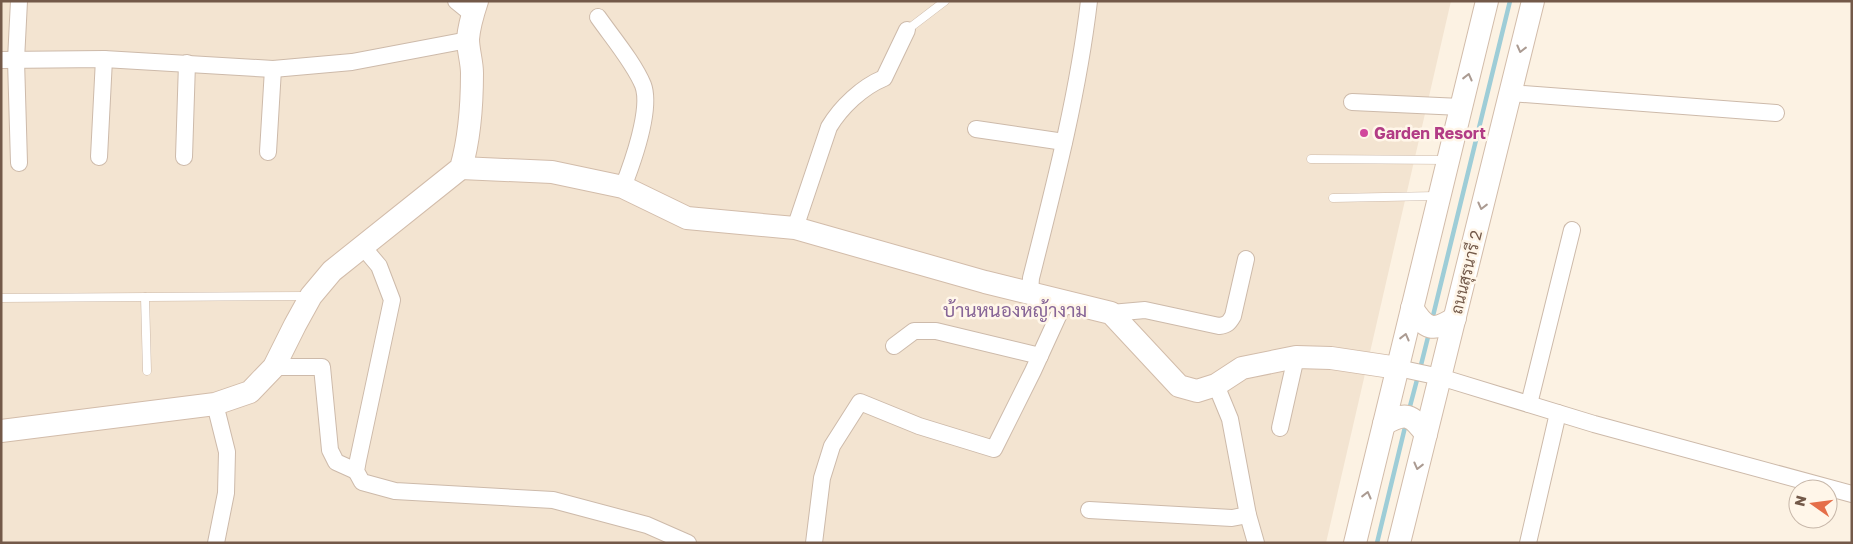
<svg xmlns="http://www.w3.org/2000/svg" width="1853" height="544" font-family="'Golos Text',Sarabun,sans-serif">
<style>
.residential{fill:#f3e4d1}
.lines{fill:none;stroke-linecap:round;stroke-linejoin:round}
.stream{stroke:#9ecdd7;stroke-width:4.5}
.lane-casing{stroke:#cdbaaa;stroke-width:9}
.street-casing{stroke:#cdbaaa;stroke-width:18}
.secondary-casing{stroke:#d2bcaa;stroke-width:24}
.lane{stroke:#fff;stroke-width:8}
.street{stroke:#fff;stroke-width:16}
.secondary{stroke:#fff;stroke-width:22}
.oneway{stroke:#ab9b92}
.hotel-dot{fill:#d1479c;stroke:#fff6e9;stroke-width:2}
.labels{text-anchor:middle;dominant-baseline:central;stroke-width:5;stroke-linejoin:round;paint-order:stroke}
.hotel-label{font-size:16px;font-weight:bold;fill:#b23c85;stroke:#fff6e9;text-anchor:start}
.street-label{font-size:16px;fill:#735949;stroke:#fff6e9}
.quarter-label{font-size:19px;fill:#876597;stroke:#fff6e9}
</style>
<rect width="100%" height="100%" fill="#fcf2e3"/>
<path class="residential" d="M1,1H1451L1326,543H1Z"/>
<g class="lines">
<g class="stream">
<path d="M1432,320L1510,1"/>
<path d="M1420,369L1429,333"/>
<path d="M1409,410L1418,376"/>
<path d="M1377,543L1406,423"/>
</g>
<defs>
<g id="lane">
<path d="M907,30L945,1"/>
<path d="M1311,159L1447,160"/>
<path d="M1333,198L1436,196"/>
<path d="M145,297L147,371"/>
<path d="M1,298L307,296"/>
</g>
<g id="street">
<path d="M19,1L16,60L19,163"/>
<path d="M456,1L472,14"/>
<path d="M598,17C612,37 634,63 643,85C652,109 632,164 623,187"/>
<path d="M1,60L104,59L273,69L352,62L468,40"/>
<path d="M1510,93L1776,113"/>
<path d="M1352,102L1461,107"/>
<path d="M976,129L1064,142"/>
<path d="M268,152L273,69"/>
<path d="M99,157L104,59"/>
<path d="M184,157L187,63"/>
<path d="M795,228L829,127C841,107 862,87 884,78L907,30"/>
<path d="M363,247L379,266L392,300L358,460L356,471L362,482L395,491L553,500L647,525L688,543"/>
<path d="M1030,292L1031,278C1054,187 1078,95 1089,1"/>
<path d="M1111,313L1145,310L1219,326C1227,325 1229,323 1233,316L1246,259"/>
<path d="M894,346L914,331H936L1040,356"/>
<path d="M274,367H322L330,450L336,462L356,471"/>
<path d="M1398,368L1440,377L1594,424L1852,494"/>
<path d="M1216,385L1230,419L1248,515L1256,543"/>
<path d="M215,404L227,452L226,493L216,543"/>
<path d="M1529,404L1572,230"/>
<path d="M1280,428L1296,357"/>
<path d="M1089,510L1232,518L1248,515"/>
<path d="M814,543L822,478L832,446L860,402L919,426L994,449L1033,371L1065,301"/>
<path d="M1528,543L1558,413"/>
</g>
<g id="secondary">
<path d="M461,168L552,172L623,187L687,218L795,228L985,282L1111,313L1179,386L1197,391L1216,385L1242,368L1296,357L1331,358L1398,368"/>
<path d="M1412,308C1426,330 1433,332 1455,318"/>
<path d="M1384,424C1406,412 1411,414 1426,434"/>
<path d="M1,431L215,404L250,392L274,367L295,325L311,296L332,271L461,168C470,137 472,105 472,73C472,62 468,50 468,39C469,26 473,13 477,1"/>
<path d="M1355,543L1487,1"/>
<path d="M1399,543L1533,1"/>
</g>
</defs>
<use href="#lane" class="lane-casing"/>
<use href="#street" class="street-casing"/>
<use href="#secondary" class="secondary-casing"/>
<use href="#lane" class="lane"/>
<use href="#street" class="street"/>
<use href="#secondary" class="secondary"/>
</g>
<defs><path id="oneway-chevron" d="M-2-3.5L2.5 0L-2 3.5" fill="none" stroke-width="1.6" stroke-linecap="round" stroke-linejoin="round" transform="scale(1.25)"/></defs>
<g class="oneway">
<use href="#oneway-chevron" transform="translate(1521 49) rotate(104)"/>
<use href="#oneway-chevron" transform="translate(1468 77) rotate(-76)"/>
<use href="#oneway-chevron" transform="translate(1482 206) rotate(104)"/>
<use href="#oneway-chevron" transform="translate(1405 337) rotate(-76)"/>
<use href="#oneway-chevron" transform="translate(1418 466) rotate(104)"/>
<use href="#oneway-chevron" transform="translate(1367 495) rotate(-76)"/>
</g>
<circle class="hotel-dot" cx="1364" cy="133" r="5"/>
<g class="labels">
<g class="hotel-label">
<text x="1374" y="133">Garden Resort</text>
</g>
<g class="street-label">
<text transform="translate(1466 272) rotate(-76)">ถนนสุรนารี 2</text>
</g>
<g class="quarter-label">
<text x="1015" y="309">บ้านหนองหญ้างาม</text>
</g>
</g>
<rect width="1853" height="544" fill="none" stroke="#735949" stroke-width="5"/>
<g transform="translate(1813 504) rotate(284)"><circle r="24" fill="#fff6e9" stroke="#c7b7a9"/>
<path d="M0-4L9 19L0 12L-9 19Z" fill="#e56e49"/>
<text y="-8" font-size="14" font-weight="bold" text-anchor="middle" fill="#735949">N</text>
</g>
</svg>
